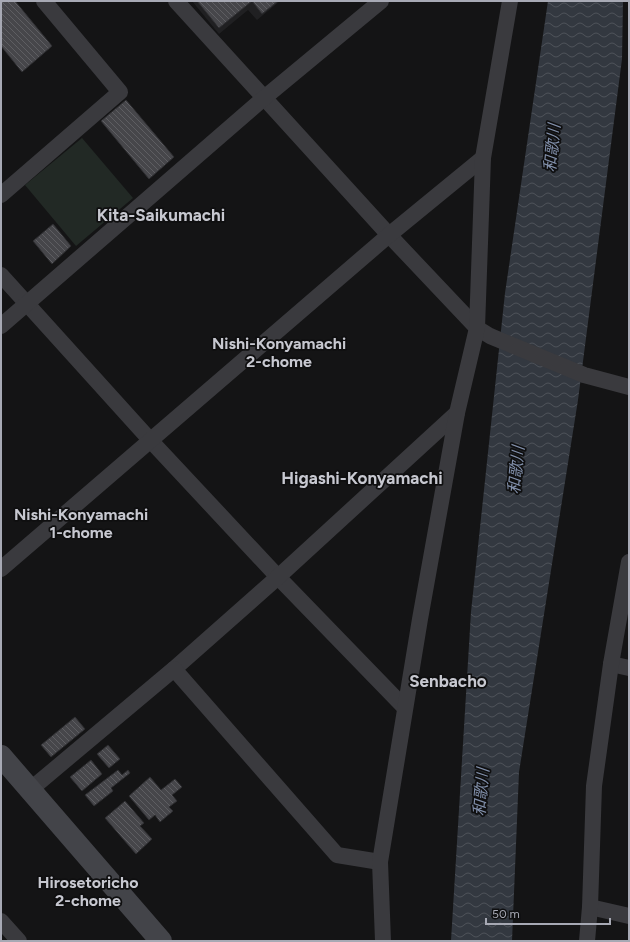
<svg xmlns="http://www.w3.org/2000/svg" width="630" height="942" font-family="Figtree,'Noto Sans JP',sans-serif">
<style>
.built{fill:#202022}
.park{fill:#222925}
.water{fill:url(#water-waves)}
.building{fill:url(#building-back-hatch);stroke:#2e2e31}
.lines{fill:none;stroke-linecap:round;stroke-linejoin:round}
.street{stroke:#3a3a3e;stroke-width:16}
.secondary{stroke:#434449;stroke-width:22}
.labels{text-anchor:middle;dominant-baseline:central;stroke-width:3.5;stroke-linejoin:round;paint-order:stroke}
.water-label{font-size:16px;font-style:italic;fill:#8290ab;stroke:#0f0f10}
.neighbourhood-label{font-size:16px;font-weight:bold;fill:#c7c8d0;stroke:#0f0f10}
.quarter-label{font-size:17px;font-weight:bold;fill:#c7c8d0;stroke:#0f0f10}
</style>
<defs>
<pattern id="water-waves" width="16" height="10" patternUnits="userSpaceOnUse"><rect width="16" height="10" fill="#333840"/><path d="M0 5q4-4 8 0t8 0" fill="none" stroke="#4e5259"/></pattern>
<pattern id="building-back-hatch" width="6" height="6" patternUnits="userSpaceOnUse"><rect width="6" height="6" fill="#46464a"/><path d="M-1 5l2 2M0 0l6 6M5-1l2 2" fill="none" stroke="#5e5e62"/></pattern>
</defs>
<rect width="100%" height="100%" fill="#141415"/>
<path class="built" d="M192,1H280L257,20L248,10L219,34Z"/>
<path class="park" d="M82,138L133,198L76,246L25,185Z"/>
<path class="water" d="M548,1H623L622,59L578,400L519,772L512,941H451L471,612L505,293Z"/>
<g class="building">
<path d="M1,1H15L52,46L22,72L1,46Z"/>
<path d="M197,1H278L262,14L252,1L219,28Z"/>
<path d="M126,100L174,157L149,179L101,121Z"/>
<path d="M53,224L71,246L52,264L33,241Z"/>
<path d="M75,717L85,729L51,757L41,745Z"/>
<path d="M108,745L120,759L109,768L97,754Z"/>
<path d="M91,760L102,774L82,791L70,777Z"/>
<path d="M118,770L122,775L128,770L130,773L111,788L113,791L94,806L85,795Z"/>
<path d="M150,777L161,790L175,779L182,787L172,795L177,801L169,807L173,811L160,822L155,815L149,820L129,796Z"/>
<path d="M125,801L144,823L140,826L152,839L136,854L105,818Z"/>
</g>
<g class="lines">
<g class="street">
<path d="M176,1L389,235L477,328L490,336L584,375L629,387"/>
<path d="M1,195L120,92L44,1"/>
<path d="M1,275L151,441L278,577L405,708"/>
<path d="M1,326L264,98L381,1"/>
<path d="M1,569L389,235L483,158"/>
<path d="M611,664L629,668"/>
<path d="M174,669L278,577L457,413"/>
<path d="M31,789L174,669L337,855L380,862"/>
<path d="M590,907L629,916"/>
<path d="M1,921L19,941"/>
<path d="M383,941L380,862L420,619L457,413L477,328L483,158L510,1"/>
<path d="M587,941L590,907L594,786L611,664L629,562"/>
</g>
<path class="secondary" d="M1,756L161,941"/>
</g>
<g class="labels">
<g class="water-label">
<text transform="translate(552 148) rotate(-84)">和歌川</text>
<text transform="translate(516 470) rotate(-84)">和歌川</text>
<text transform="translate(481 792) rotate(-85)">和歌川</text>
</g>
<g class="neighbourhood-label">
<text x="279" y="343">Nishi-Konyamachi<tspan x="279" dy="18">2-chome</tspan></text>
<text x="81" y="514">Nishi-Konyamachi<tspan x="81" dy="18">1-chome</tspan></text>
<text x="88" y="882">Hirosetoricho<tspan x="88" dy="18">2-chome</tspan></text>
</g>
<g class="quarter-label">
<text x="161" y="215">Kita-Saikumachi</text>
<text x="362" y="478">Higashi-Konyamachi</text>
<text x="448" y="681">Senbacho</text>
</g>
</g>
<rect width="630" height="942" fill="none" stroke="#a7a9b4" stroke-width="4"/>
<path d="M486 918v6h124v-6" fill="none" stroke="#a7a9b4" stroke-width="2"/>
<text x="492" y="918" font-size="12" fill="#a7a9b4" stroke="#0f0f10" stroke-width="3" paint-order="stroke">50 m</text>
</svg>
